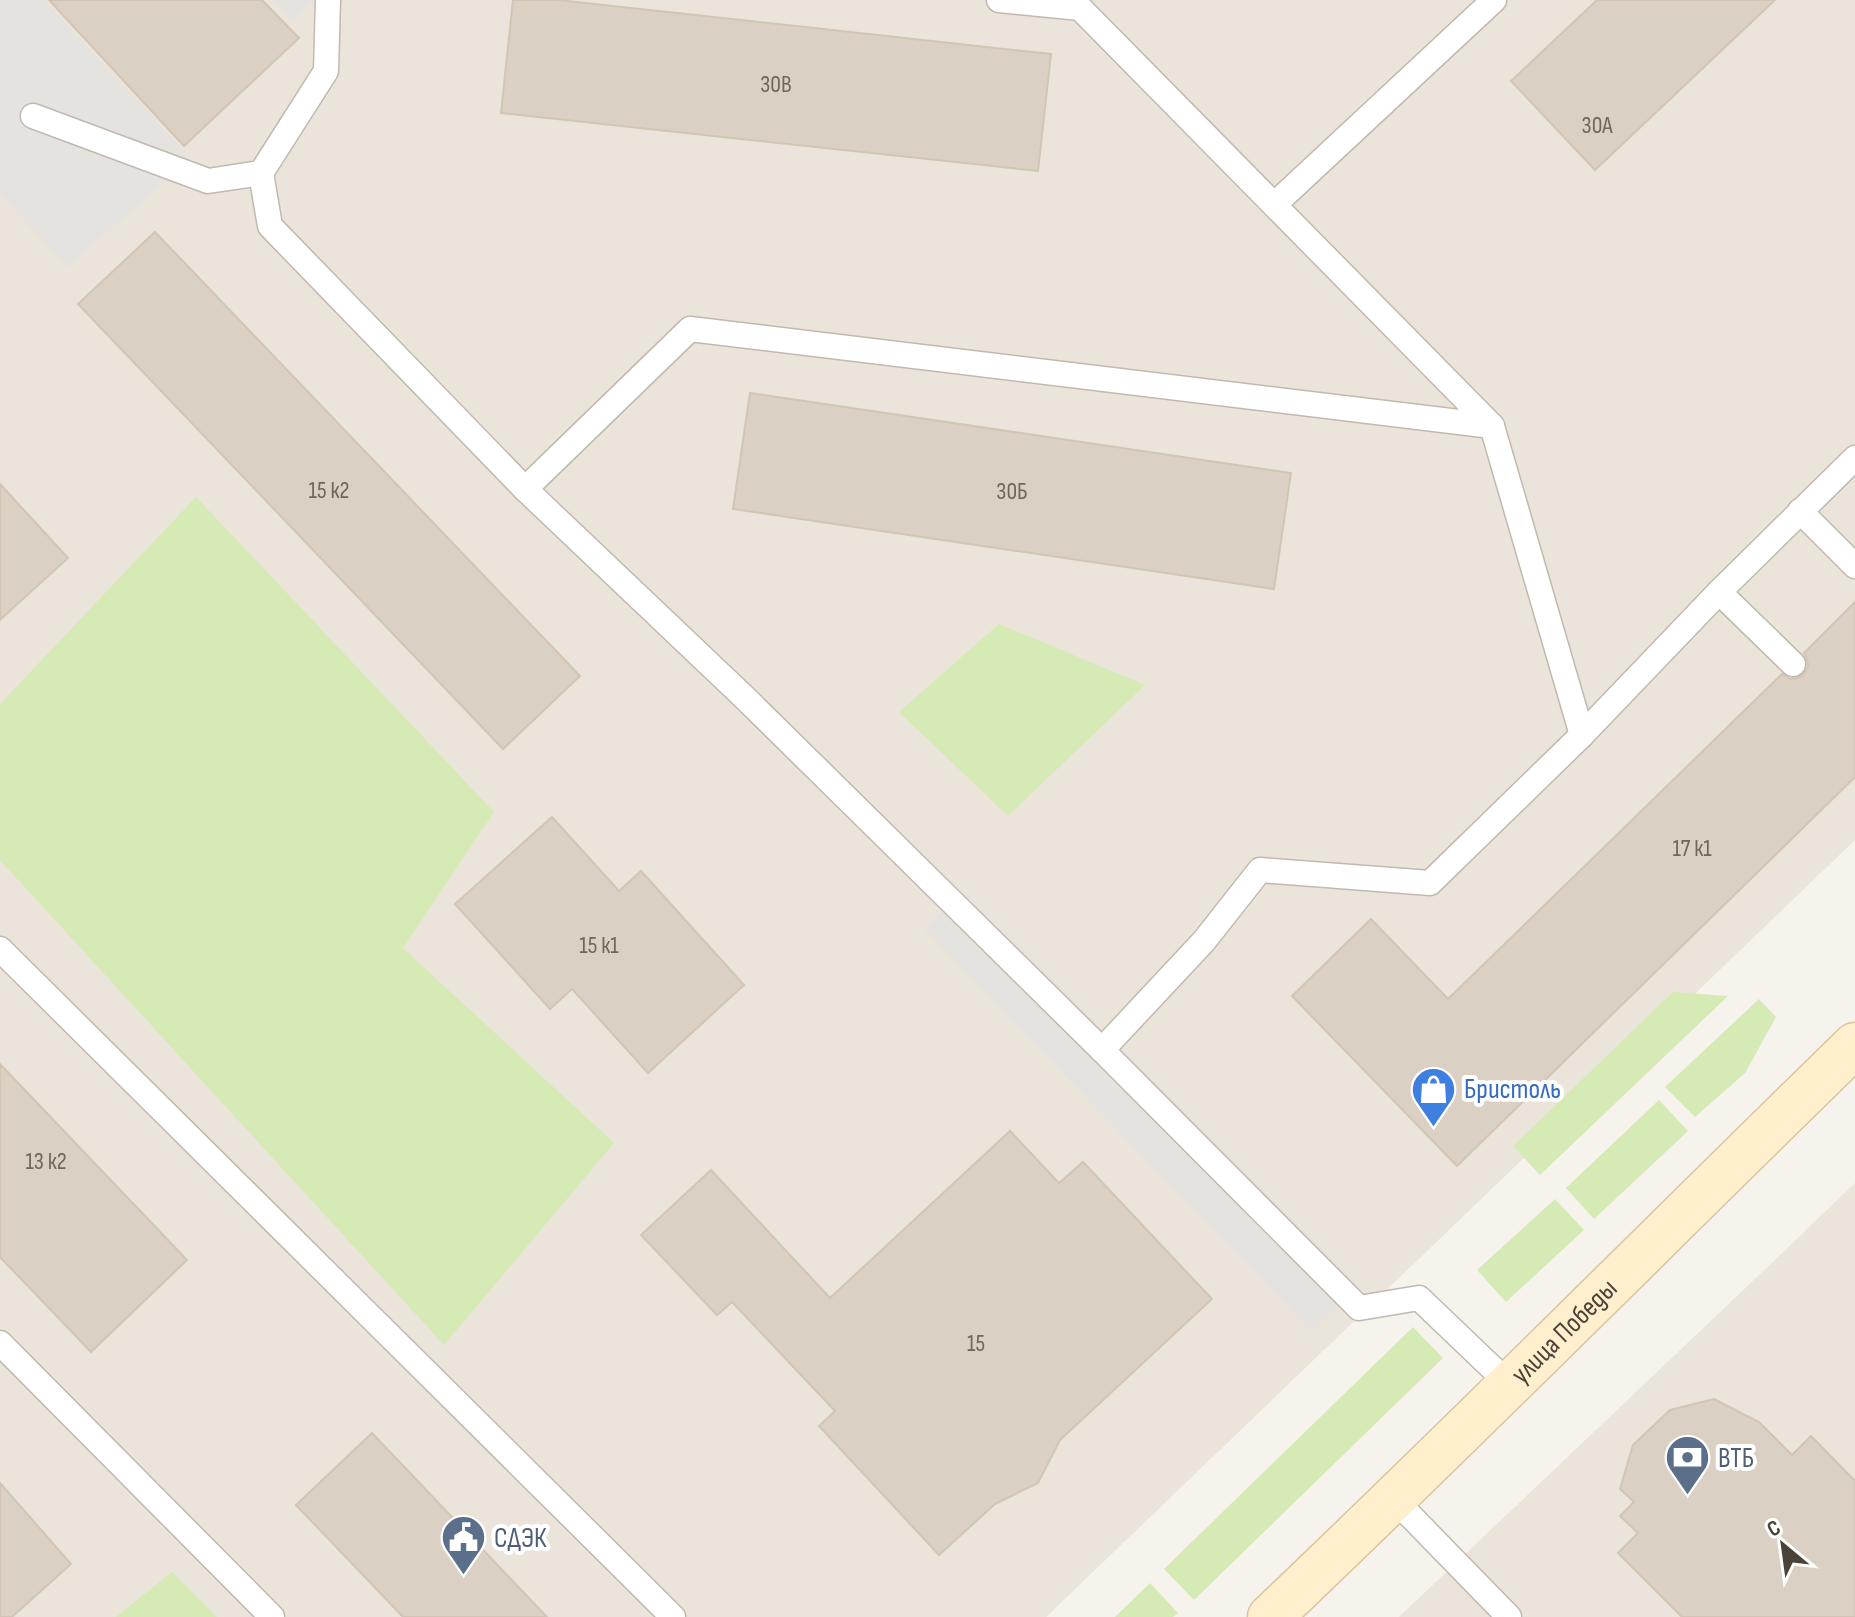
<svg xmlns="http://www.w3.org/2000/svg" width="1855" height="1617" font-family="'Sofia Sans Condensed',sans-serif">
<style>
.residential{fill:#eae4da}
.green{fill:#d6eab5}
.parking{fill:#e5e3e0}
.building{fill:#dbd0c4;stroke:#d3c5b4;stroke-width:2}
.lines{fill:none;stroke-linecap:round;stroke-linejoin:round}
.service-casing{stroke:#c2b9ae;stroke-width:27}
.secondary-casing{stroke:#d9c59d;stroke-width:47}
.service{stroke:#fff;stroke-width:24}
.secondary{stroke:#ffefcd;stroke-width:44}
.labels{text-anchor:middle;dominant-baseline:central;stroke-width:8;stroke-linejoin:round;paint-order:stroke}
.number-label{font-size:24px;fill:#6f665c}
.shop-label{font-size:28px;fill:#366cbe;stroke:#fff;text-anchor:start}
.street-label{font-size:28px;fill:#4b4339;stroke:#fff}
.service-label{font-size:28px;fill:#4e5e75;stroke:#fff;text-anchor:start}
</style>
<rect width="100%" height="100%" fill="#f6f2ec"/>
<g class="residential">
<path d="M0,0H1855V840L1046,1617H0Z"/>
<path d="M1855,1183V1617H1399L1756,1278Z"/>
</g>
<g class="green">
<path d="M196,497L494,812L403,948L614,1143L444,1345L0,860V704Z"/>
<path d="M999,624L1145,685L1008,816L899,712Z"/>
<path d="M1673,992L1728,996L1540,1175L1513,1146Z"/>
<path d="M1759,999L1776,1017L1745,1073L1695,1117L1665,1087Z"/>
<path d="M1659,1100L1688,1131L1594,1219L1566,1188Z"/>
<path d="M1555,1199L1584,1230L1506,1302L1477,1270Z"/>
<path d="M1413,1327L1443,1358L1194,1600L1164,1569Z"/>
<path d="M172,1572L217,1617H116Z"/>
<path d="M1150,1583L1178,1613L1173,1617H1115Z"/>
</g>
<g class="parking">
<path d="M0,0H43L191,159L67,267L0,194Z"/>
<path d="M271,0H313L291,21Z"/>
<path d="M963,890L1358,1286L1312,1332L924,929Z"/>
</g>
<g class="building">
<path d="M49,0H262L299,38L184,146Z"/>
<path d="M513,0H558L1051,54L1038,171L501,113Z"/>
<path d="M1597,0H1775L1595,170L1511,81Z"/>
<path d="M155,232L580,676L503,749L78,304Z"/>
<path d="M750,393L1291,473L1274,589L733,509Z"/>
<path d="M0,484L68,558L0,620Z"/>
<path d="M1855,602V777L1457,1166L1292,996L1371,919L1448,999L1782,674L1790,679L1798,678L1803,675L1808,667L1807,659L1804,653Z"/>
<path d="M552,817L619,891L641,871L744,985L648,1073L572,989L550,1009L455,904Z"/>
<path d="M0,1064L187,1260L91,1352L0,1257Z"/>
<path d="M1010,1131L1059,1183L1083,1162L1212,1299L1060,1440L1038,1483L995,1504L939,1555L819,1426L835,1411L732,1302L717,1315L641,1235L711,1170L830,1298Z"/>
<path d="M1714,1399L1759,1422L1792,1455L1811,1436L1855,1481V1617H1682L1618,1553L1638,1533L1620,1516L1634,1502L1620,1489L1633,1445L1670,1410Z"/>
<path d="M372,1433L547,1617H403L296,1505Z"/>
<path d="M0,1483L71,1564L12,1617H0Z"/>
</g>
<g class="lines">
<defs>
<g id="service">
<path d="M999,0L1080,8L1492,426L1582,735"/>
<path d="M33,116L208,181L261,173L270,226L525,489L744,697L878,829L1102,1050L1359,1308L1419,1298L1509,1384"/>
<path d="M261,173L326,71L328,0"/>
<path d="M1275,204L1494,0"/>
<path d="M525,489L690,329L1492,426"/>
<path d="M1800,511L1855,566"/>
<path d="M1719,592L1793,664"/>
<path d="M0,949L673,1617"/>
<path d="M1102,1050L1204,941L1260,870L1430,883L1582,735L1719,592L1855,458"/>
<path d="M0,1343L272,1617"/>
<path d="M1394,1499L1509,1617"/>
</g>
<g id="secondary">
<path id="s1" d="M1270,1617C1468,1429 1660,1235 1855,1045"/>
</g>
</defs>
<use href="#service" class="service-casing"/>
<use href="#secondary" class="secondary-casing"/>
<use href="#service" class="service"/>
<use href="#secondary" class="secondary"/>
</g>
<defs>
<symbol id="shop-pin" viewBox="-11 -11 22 30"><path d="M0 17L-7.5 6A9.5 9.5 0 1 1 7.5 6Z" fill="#3f7fe0" stroke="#fff"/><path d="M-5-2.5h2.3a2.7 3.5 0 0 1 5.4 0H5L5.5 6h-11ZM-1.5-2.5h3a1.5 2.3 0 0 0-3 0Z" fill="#fff"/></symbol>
<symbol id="bank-pin" viewBox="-11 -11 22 30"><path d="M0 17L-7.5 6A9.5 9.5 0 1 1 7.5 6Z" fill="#5c6f8a" stroke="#fff"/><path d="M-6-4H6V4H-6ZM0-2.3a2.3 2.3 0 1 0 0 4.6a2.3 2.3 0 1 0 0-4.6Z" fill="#fff"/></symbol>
<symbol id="civic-pin" viewBox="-11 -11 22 30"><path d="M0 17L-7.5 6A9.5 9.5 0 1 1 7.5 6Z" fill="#5c6f8a" stroke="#fff"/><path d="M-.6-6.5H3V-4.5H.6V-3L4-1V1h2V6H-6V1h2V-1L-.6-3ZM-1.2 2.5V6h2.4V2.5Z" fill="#fff"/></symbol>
</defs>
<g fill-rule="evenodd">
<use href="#shop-pin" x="1408" y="1064" width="51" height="69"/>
<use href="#bank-pin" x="1662" y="1432" width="51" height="69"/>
<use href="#civic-pin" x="438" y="1512" width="51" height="69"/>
</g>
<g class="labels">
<g class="number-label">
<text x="776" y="84">30В</text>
<text x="1597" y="125">30А</text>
<text x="329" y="490">15 к2</text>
<text x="1012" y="491">30Б</text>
<text x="1692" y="848">17 к1</text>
<text x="599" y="945">15 к1</text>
<text x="46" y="1161">13 к2</text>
<text x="976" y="1343">15</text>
</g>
<g class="shop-label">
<text x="1464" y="1089">Бристоль</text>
</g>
<g class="street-label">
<text stroke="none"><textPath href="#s1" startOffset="410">улица Победы</textPath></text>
</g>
<g class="service-label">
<text x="1718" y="1458">ВТБ</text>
<text x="494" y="1538">СДЭК</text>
</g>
</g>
<g transform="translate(1783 1545) rotate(331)" stroke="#ffffff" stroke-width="6" paint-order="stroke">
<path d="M0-6L14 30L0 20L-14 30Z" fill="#4b4339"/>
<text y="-12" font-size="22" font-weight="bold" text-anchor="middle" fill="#4b4339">С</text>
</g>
</svg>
